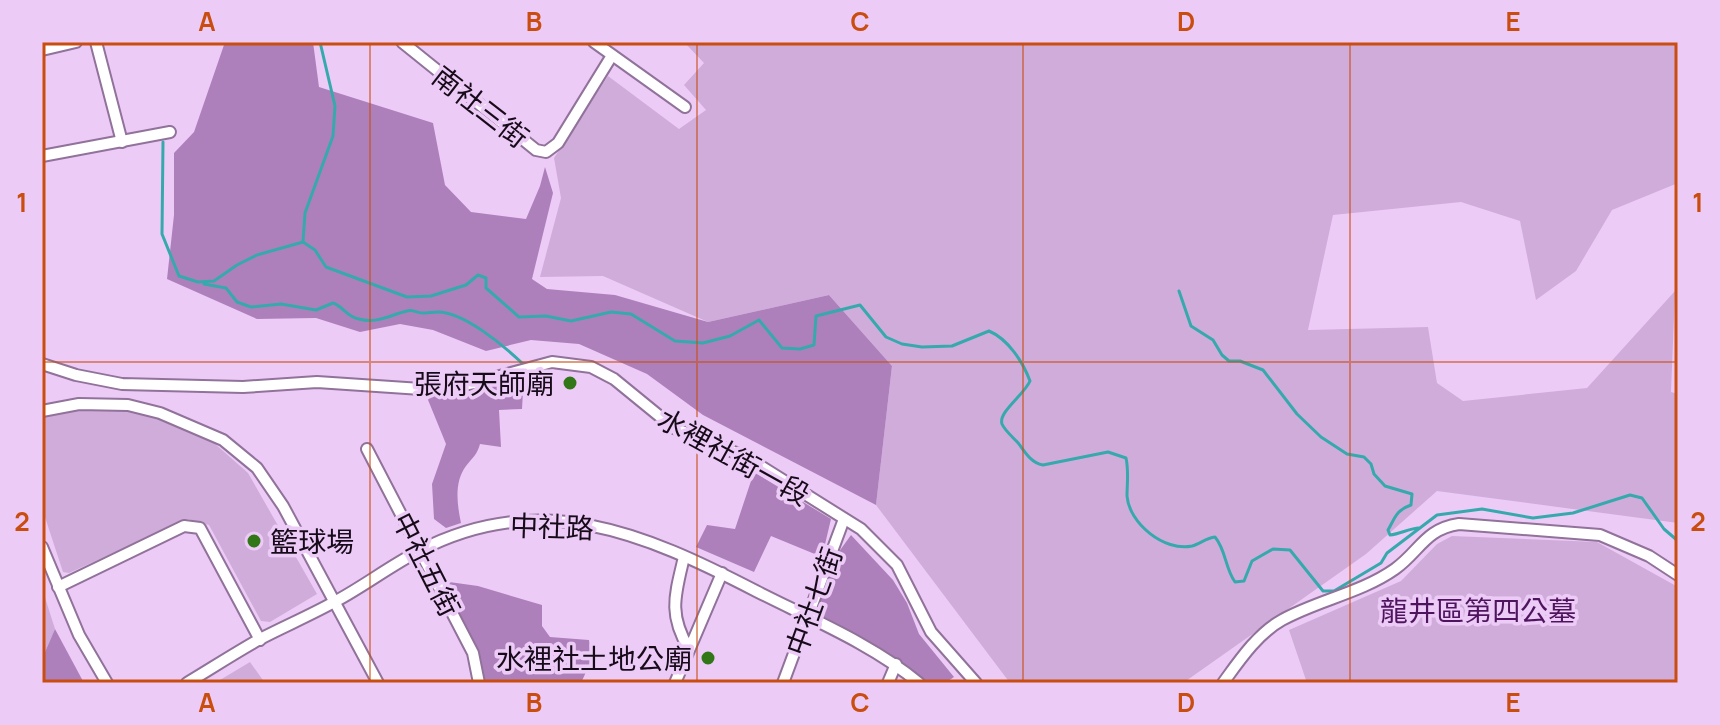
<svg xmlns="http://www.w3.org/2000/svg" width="1720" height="725" font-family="Manrope,'Noto Sans TC',sans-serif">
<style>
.green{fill:#d0acdb}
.forest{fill:#ae80bb}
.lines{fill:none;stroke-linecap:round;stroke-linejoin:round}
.stream{stroke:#36a9ad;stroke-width:3}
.minor-casing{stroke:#91729a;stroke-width:14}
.minor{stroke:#fff;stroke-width:10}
.grid{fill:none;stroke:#c94d0e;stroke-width:2;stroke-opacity:0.55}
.poi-dot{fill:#327717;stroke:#edcbf7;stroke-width:3}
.labels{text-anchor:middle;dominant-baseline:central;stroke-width:7;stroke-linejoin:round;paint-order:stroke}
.street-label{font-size:28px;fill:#170b1a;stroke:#edcbf7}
.poi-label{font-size:28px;fill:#170b1a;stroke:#edcbf7;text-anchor:end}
.park-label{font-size:28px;fill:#4e145d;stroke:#edcbf7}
.neatline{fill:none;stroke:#c94d0e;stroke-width:3}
.grid-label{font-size:26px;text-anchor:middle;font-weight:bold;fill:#c94d0e}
</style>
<rect width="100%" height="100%" fill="#edcbf7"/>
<g class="green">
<path d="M684,42H1678V183L1612,210L1576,271L1536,300L1520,221L1461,202L1333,215L1308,330L1428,327L1437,383L1463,401L1587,388L1675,291L1671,392L1678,394V523L1437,491L1366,554L1183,683H1010L876,505L892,366L829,295L708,322L603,276L540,277L561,198L554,158L608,76L679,129L706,110L684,85L704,63Z"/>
<path d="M97,408L158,414L213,442L248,473L317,594L270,622L261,621L209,525L188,519L69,573L63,572L42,508V416Z"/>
<path d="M1452,536L1597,542L1678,587V683H1307L1289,630L1401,581L1437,544Z"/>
<path d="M42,588L55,629L42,659Z"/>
<path d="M250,662L265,683H215Z"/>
</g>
<g class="forest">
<path d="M225,42H313L319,87L433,123L445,185L471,212L526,219L540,186L545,167L553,193L532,279L547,289L615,295L708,322L829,295L892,366L876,505L703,415L647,374L579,344L531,340L486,351L433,330L400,324L360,332L316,318L257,319L167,279L174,215V153L194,132Z"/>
<path d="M524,374L522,409L499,410L501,447L480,444C477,455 473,457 466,466C454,482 457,504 461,523L446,528L434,519L432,484L446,444L426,395L471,392Z"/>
<path d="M754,472L831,519L822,557L771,536L754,572L696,547L707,525L735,529Z"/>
<path d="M851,535L893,580L907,603L919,634L954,677L945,683H928L891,656L813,611L838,553Z"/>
<path d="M442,581L478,586L542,605V626L550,637L589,640L591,661L581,683H485L479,652Z"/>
<path d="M55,629L84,683H42V659Z"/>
</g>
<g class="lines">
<g class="stream">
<path d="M163,142L162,234L179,276L198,282L214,281L237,265L257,255L303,242L315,250L326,267L407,297L431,296L466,285L478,275L486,278V288L519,317L546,316L571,321L611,312L631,314L675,341L703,343L730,336L759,320L782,348L800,349L814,345L816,316L860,305L886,337L902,344L922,347L952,346L989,331C1008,339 1023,362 1030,381C1024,395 998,412 1002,424C1005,431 1014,438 1019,444C1026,454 1032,463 1043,465L1108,452L1126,458C1129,472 1127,483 1127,496C1129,523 1164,552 1192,546C1200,544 1206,538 1215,537C1226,550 1225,568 1235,582L1244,581L1252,561L1273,549L1290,550L1323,591H1334L1381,563L1387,553L1437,515L1482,509L1533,518L1573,513L1630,495L1642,498L1664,529L1678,541"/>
<path d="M303,242L305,213L333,136L335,106L320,42"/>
<path d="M204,284L226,288L237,302L251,307L281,304L316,310L333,303C344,307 347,317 359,319C377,324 390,315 407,311C413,309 419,314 425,313C429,313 433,312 438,312C464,312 504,346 522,363L529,364"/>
<path d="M1179,291L1191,326L1213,340L1222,355L1229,361H1240L1263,370L1297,414L1321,437L1347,454L1364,457L1371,464L1374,474L1385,486L1412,494L1411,505C1396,510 1395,518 1388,530L1390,535C1400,534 1408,529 1418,528"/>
</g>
<defs>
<g id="minor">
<path d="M96,42L122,142"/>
<path d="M402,42L536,150L546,152L558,143L611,57"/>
<path d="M594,42L685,107"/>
<path d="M42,50L76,42"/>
<path d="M42,156L170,132"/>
<path d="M42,364L76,375L122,384L243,387L317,382L436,390L474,383L552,362L591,367L614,379L674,428L746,457L861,529L897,565L931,632L976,683"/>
<path d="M42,411L79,404L128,405L160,413L223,440L257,468L283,506L378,683"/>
<path d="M367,449L473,653L479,683"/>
<path d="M42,547L79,635L107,683"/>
<path d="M684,557C675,595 668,614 689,649"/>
<path d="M58,587L184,526L200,528L260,640"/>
<path d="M187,683C212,668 235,653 260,639C285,626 311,615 336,601C364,586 390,566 419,551C540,488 644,533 756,591C811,619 872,644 919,683"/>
<path d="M675,683L722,573"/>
<path d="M783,683L844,519"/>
<path d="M888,683L896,664"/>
<path d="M1223,683C1239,661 1257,634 1282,620C1318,600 1361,593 1395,569C1420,551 1425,529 1459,524L1600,535L1649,556L1678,575"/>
</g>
</defs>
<use href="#minor" class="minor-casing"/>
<use href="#minor" class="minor"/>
</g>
<path class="grid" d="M370,42V683M697,42V683M1023,42V683M1350,42V683M42,362H1678"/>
<g class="poi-dot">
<circle cx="570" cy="383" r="8"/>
<circle cx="254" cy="541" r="8"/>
<circle cx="708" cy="658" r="8"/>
</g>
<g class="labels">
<g class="street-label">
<text transform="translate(481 106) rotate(38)">南社三街</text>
<text transform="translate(734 456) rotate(29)">水裡社街一段</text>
<text transform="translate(552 526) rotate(2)">中社路</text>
<text transform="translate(427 564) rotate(63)">中社五街</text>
<text transform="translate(813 601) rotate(-70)">中社七街</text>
</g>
<g class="poi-label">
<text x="554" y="383">張府天師廟</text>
<text x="270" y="541" text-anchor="start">籃球場</text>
<text x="692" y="658">水裡社土地公廟</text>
</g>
<g class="park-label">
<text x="1478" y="610">龍井區第四公墓</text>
</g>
</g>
<rect width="1720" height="725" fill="none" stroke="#edcbf7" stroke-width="88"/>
<rect x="44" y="44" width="1632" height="637" class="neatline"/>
<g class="grid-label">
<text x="207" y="31">A</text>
<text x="534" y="31">B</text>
<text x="860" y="31">C</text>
<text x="1186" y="31">D</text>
<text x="1513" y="31">E</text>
<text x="22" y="212">1</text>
<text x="1698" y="212">1</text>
<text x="22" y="531">2</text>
<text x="1698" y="531">2</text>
<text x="207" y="712">A</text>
<text x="534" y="712">B</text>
<text x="860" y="712">C</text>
<text x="1186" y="712">D</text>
<text x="1513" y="712">E</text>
</g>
</svg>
